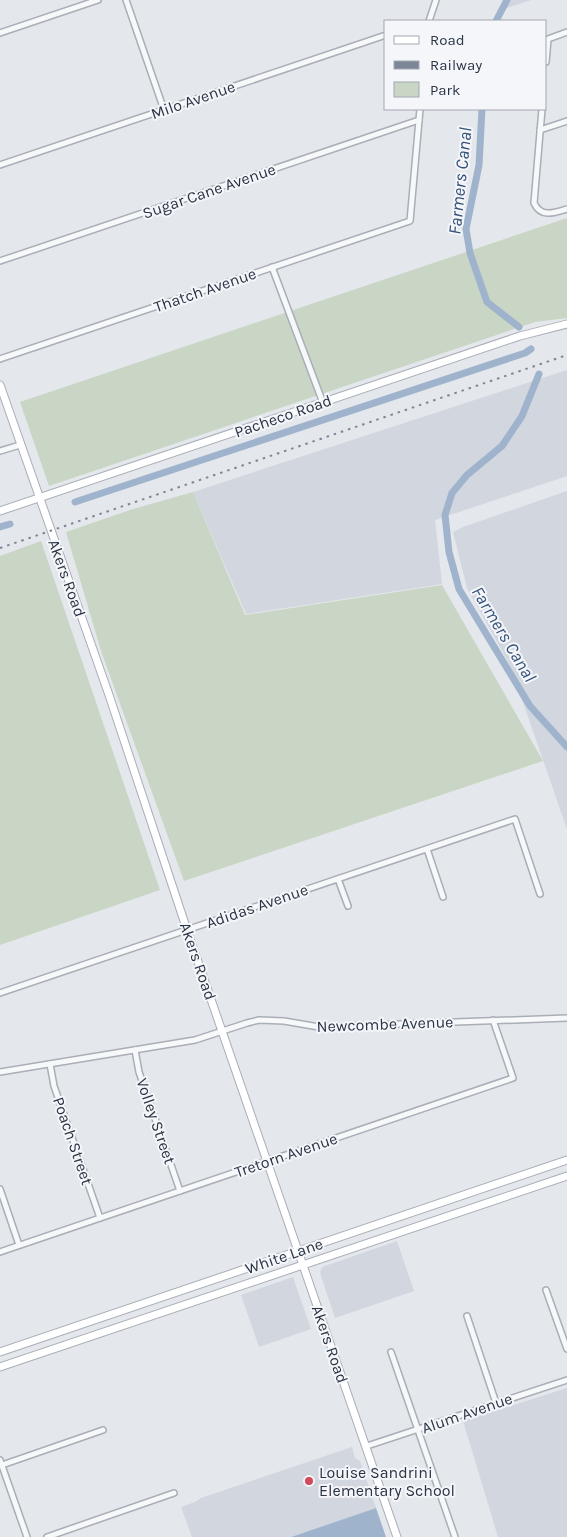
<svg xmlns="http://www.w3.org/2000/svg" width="567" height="1537" font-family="Karla,sans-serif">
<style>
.built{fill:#d2d6de}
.green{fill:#c9d6c5}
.water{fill:#9fb4cc}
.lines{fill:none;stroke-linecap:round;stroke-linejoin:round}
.canal{stroke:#9fb4cc;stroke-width:7}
.street-casing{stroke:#a9aeb7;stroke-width:8}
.secondary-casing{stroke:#a9aeb7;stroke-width:9}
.street{stroke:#f7f8fa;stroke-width:5}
.secondary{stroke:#fff;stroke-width:7}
.rail{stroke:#7d8696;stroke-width:2;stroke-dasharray:2.5 5;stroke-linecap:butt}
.poi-dot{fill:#d1495b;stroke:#f4f6f9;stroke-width:2}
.labels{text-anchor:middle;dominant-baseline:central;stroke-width:4;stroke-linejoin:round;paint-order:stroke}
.street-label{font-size:16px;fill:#2b3445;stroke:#f4f6f9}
.poi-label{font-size:16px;fill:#2b3445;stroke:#f4f6f9;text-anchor:start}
.water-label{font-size:18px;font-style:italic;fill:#34527a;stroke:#f4f6f9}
</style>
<rect width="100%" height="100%" fill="#e4e7ec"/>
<g class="built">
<path d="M505,0H531L501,10Z"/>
<path d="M567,370V476L435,520L442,584L246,614L193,492Z"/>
<path d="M567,491V829L510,665L467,588L453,532L463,527Z"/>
<path d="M397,1241L414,1291L335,1318L320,1273L322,1267Z"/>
<path d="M293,1277L311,1329L259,1347L241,1295Z"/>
<path d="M567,1388V1537H498L463,1421Z"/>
<path d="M352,1447L355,1458L360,1461L376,1508L291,1537H192L181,1507L195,1502L201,1498Z"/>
</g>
<g class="green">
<path d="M567,218V318L535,322L49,486L20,402Z"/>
<path d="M193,492L245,615L442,585L543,761L184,881L101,651L66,532L130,510Z"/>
<path d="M41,541L160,890L0,945V556Z"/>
</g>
<path class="water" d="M376,1508L386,1537H291Z"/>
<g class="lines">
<g class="canal">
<path d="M496,21L507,0"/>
<path d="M482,109L479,165L466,229L470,253L487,302L519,327"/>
<path d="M539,374L522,416L502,446L467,475L452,493L445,515L449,552L459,589L530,706L567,747"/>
<path d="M75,502L525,353L531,349"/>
<path d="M0,527L10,524"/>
</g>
<defs>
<g id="street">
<path d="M126,0L164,110"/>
<path d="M429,21L436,0"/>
<path d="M0,33L98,0"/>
<path d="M546,62L548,39L567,32"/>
<path d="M542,109L534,203C541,218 554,213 567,209"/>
<path d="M540,130L567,121"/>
<path d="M0,165L386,35"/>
<path d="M0,261L419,120"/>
<path d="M272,267L323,403"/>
<path d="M0,359L410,221L420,109"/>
<path d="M0,451L20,445"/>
<path d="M427,849L443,897"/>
<path d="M338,879L348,906"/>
<path d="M0,993L515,819L540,894"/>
<path d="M135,1050L139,1072L180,1191"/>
<path d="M50,1064L54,1086L100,1218"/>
<path d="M0,1072L195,1040L247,1023L259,1020L284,1021L319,1027L567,1018"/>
<path d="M0,1189L19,1245"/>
<path d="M0,1252L513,1078L493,1020"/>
<path d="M546,1290L567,1349"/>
<path d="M467,1316L496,1403"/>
<path d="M391,1352L455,1537"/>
<path d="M367,1446L567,1380"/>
<path d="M0,1460L27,1537"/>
<path d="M2,1465L103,1430"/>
<path d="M47,1537L174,1493"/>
</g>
<g id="secondary">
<path d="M0,385L109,695L187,930L397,1537"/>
<path d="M0,511L520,336L567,324"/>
<path d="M0,1352L567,1160"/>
<path d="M0,1367L567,1176"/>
</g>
</defs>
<use href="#street" class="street-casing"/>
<use href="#secondary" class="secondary-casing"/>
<use href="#street" class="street"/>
<use href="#secondary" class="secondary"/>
<path class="rail" d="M0,548L567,355"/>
</g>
<circle class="poi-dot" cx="309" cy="1481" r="5"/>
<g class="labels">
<g class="street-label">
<text transform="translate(193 100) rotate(-19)">Milo Avenue</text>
<text transform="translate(209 191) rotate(-19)">Sugar Cane Avenue</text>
<text transform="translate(205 290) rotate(-19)">Thatch Avenue</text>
<text transform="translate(283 416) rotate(-19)">Pacheco Road</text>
<text transform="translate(67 578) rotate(70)">Akers Road</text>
<text transform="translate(257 906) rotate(-19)">Adidas Avenue</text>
<text transform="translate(198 961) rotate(71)">Akers Road</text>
<text transform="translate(385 1024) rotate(-2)">Newcombe Avenue</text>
<text transform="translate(156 1121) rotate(71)">Volley Street</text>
<text transform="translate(73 1141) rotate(71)">Poach Street</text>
<text transform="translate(286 1155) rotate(-19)">Tretorn Avenue</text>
<text transform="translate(284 1256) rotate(-19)">White Lane</text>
<text transform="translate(330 1344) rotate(71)">Akers Road</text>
<text transform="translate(467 1413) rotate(-19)">Alum Avenue</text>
</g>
<g class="poi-label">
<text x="319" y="1472">Louise Sandrini<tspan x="319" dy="18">Elementary School</tspan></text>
</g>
<g class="water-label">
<text transform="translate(460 181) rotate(-84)">Farmers Canal</text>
<text transform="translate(504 634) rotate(59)">Farmers Canal</text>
</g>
</g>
<rect x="384" y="20" width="162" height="90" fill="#f4f6f9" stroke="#a4a8b1"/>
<rect x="394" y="36" width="25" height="8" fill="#ffffff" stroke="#a4a8b1"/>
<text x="430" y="45" font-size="15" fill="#2b3445">Road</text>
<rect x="394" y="61" width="25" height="8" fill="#7d8696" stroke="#a4a8b1"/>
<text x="430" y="70" font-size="15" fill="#2b3445">Railway</text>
<rect x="394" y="82" width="25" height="15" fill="#c9d6c5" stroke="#a4a8b1"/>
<text x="430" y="95" font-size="15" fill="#2b3445">Park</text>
</svg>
